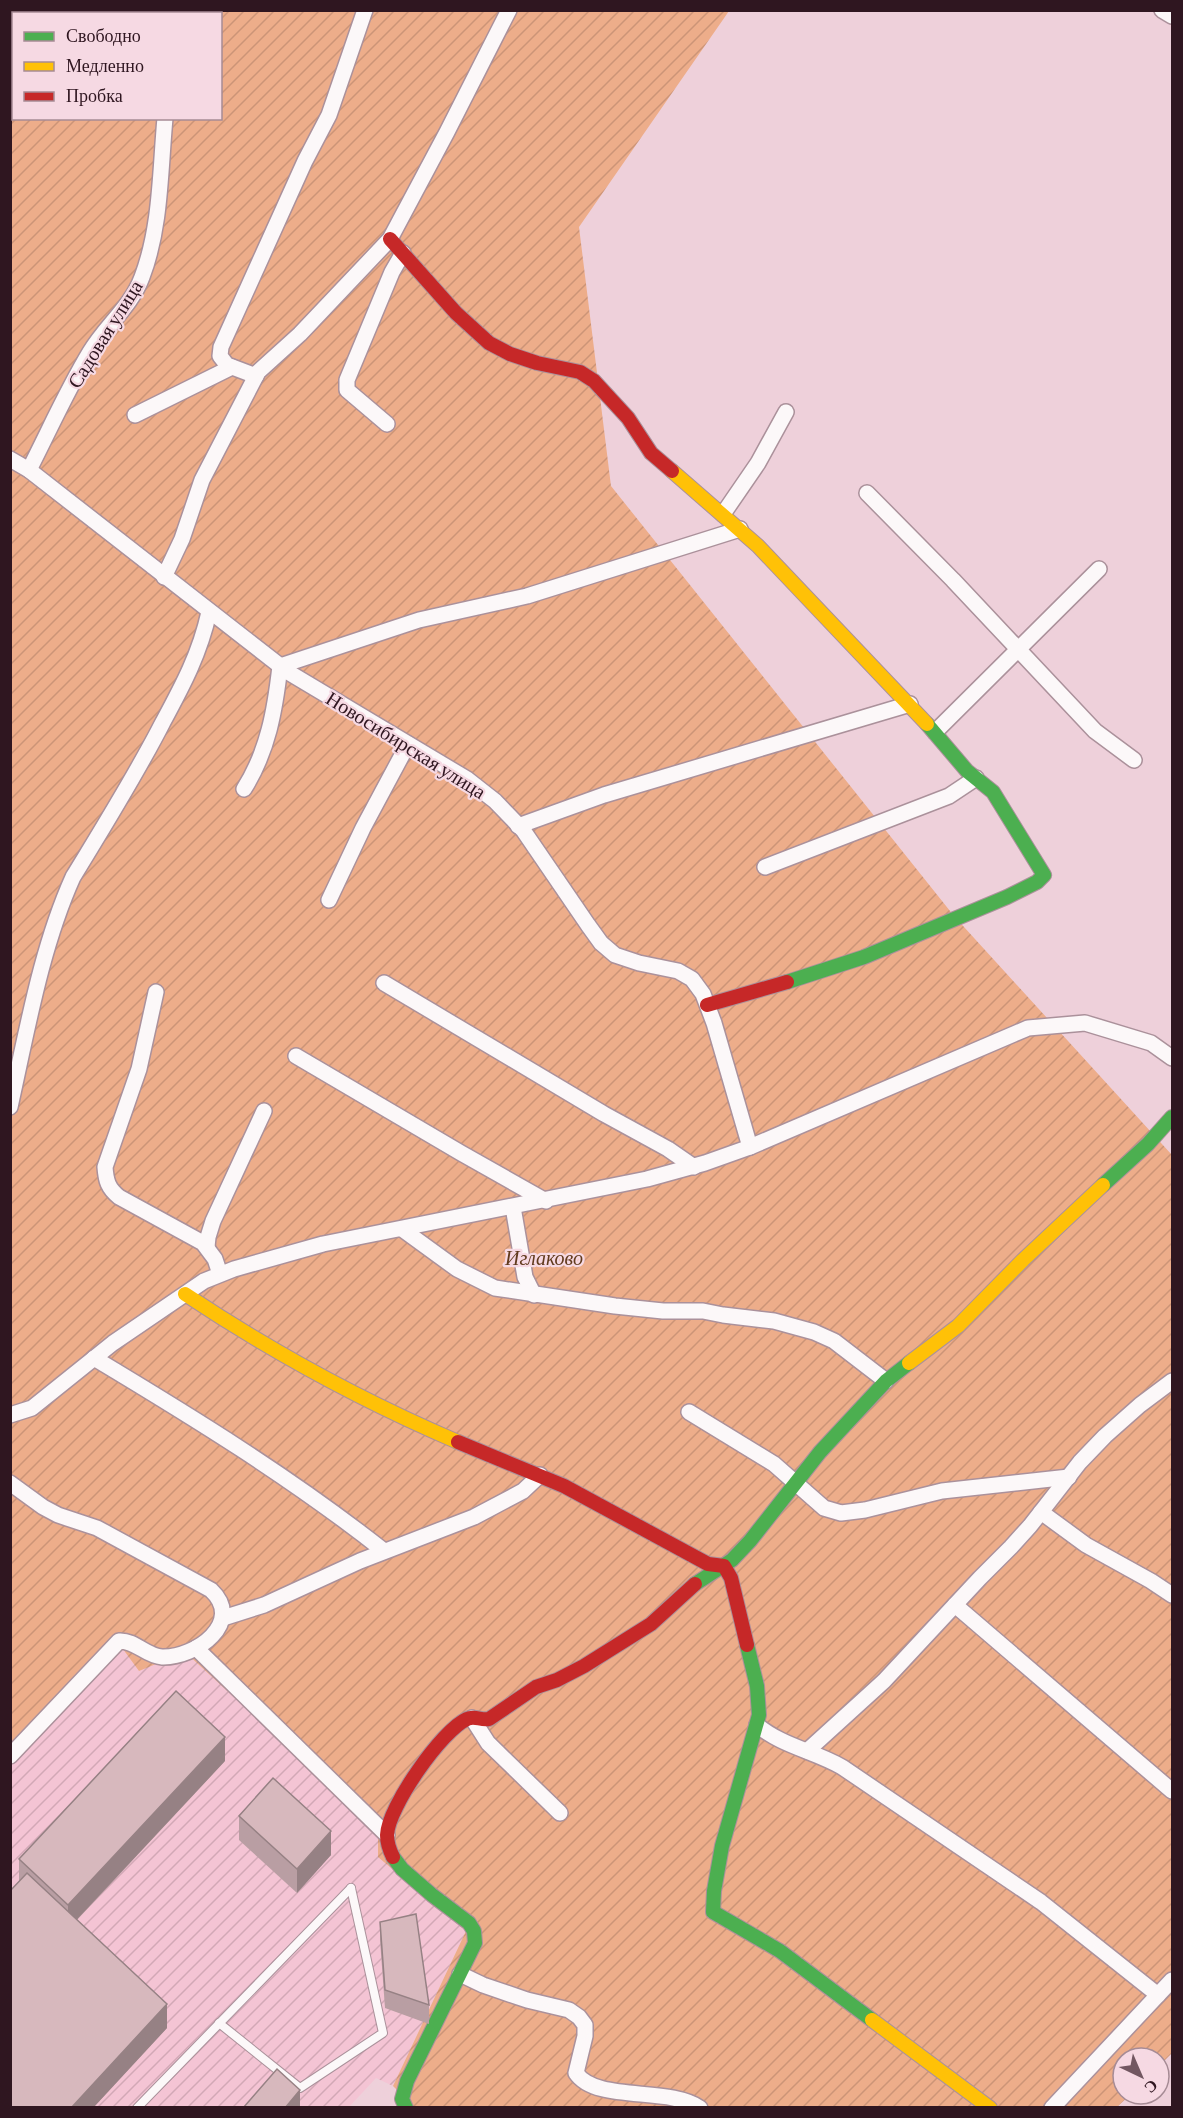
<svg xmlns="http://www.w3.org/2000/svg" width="1183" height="2118" font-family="'Crimson Pro',serif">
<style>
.industrial{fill:url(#industrial-furrows)}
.garden{fill:url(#garden-furrows);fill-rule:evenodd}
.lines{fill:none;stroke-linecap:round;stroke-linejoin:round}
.lane-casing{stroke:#ab919b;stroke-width:10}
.street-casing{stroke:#ab919b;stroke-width:18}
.fast-casing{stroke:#ab919b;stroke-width:16}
.slow-casing{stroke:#ab919b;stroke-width:16}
.jam-casing{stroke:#ab919b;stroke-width:16}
.lane{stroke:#fcf8f9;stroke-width:8}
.street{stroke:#fcf8f9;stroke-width:15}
.fast{stroke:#4caf50;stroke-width:14}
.slow{stroke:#ffc107;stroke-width:14}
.jam{stroke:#c62828;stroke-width:14}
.wall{fill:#b99ea3}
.shaded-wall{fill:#968184}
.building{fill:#d7b8bd;stroke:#968184;stroke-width:1.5}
.labels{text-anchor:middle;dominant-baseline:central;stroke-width:4.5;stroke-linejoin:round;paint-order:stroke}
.street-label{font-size:20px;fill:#2f1620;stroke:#f6d9e3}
.park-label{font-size:20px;font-style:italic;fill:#613a1d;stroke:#f6d9e3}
</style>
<defs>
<pattern id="industrial-furrows" width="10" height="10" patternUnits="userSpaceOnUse" patternTransform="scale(1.5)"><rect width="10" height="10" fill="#f4c4d4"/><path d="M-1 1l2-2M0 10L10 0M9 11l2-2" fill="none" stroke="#d2a8b6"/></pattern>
<pattern id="garden-furrows" width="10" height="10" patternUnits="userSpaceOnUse" patternTransform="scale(1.5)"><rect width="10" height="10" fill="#edad8a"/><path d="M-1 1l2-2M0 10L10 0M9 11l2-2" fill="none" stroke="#cc9477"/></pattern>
</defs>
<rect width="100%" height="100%" fill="#eed0da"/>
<path class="industrial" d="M120,1645L185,1652L379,1830L466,1931L393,2086L376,2078L349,2107H11L10,1761Z"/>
<path class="garden" d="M11,11H729L579,227L611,486L954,916L1172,1155V2053L1159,2066V2058H1123V2094H1131L1117,2107H414L393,2086L466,1931L378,1857V1830L185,1652L139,1671L120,1645L11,1761ZM14,14H220V118H14Z"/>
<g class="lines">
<defs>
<g id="lane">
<path d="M219,2023L300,2088L383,2033L351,1888"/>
<path d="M137,2108L351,1888"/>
</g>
<g id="street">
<path d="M1162,10L1172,16"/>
<path d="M36,14L38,10"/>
<path d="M185,14L192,10"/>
<path d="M10,43L14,39"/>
<path d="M256,376L227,365L220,356L221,347L305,161L329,115L365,10"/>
<path d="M135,415L232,367"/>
<path d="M387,424L347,390V380L392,272L403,253"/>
<path d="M10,459L29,470L288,672L467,779L495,801L523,830L588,925L601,943L615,955L639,963L678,971L692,979L703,994L714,1023L750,1147"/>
<path d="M29,470C49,431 67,390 90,352C106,325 131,307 142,277C161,227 160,172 165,118"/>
<path d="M867,493L953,580L1095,731L1134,760"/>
<path d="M723,514L758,463L786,412"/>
<path d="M164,577L182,539L202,480L258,372L300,334L390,239L447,132L509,10"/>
<path d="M935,732L1099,569"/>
<path d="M244,789C268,751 275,710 280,666L419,620L527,596L740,529"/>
<path d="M518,826L604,795L910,704"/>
<path d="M765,867L949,796L976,778"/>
<path d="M329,900L363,828L408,744"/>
<path d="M384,983L604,1114L668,1149L694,1167"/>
<path d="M156,992L139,1069L105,1167C106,1181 108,1188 119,1197L203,1243L215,1259L220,1274"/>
<path d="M296,1056L461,1153L546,1201"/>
<path d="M10,1107C27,1031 41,948 73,877C104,826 136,775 163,722C183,685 200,653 209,612"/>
<path d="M513,1207L525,1277L534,1295"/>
<path d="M402,1229L457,1269L495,1288L615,1306L663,1311H703L723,1315L774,1321L814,1332L834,1341L886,1381"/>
<path d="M207,1247L208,1237L213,1221L264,1111"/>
<path d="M94,1358C194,1418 293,1479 384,1551"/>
<path d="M689,1412L774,1464L824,1508L841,1513L865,1510L942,1491L1069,1477"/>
<path d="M10,1415L32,1408L113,1343L204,1281L234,1269L323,1244L647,1179L705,1163L750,1147L1028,1028L1085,1023L1151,1043L1172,1058"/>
<path d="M10,1483L43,1507L58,1515L97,1528L211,1590C245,1622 196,1658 162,1657C146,1656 135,1640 119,1641L10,1756"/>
<path d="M1041,1512L1086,1545L1151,1581L1172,1595"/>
<path d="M955,1605L1172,1791"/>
<path d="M223,1618L264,1605L360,1561L474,1517L523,1491L540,1475"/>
<path d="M196,1648L387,1835"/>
<path d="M472,1718L488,1743L560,1813"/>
<path d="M757,1725C782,1746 814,1751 842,1767L1041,1902L1158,1995"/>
<path d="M807,1751L884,1681L980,1578L1011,1547L1030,1526L1080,1462L1105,1436L1140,1405L1172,1381"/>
<path d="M460,1974L483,1985L527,2000L569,2010L579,2017L585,2025V2036L576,2073C596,2103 669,2086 700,2108"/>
<path d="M1052,2108L1172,1980"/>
</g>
<g id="fast">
<path d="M787,982L864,957L1007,897L1037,882L1044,875L993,792L967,771L927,724"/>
<path d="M1103,1185L1148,1144L1172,1117"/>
<path d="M695,1584L732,1560L750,1541L820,1452L886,1381L909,1363"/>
<path d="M747,1645L757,1686L759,1715L722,1846L714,1891L713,1912L780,1951L872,2020"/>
<path d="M393,1857L402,1869L432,1895L469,1923L474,1931L475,1943L407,2081L402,2099L406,2108"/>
</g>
<g id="slow">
<path d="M672,471L758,546L927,724"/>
<path d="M185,1294C272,1352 362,1401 458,1442"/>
<path d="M909,1363L958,1326L1023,1260L1103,1185"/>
<path d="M872,2020L990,2108"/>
</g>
<g id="jam">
<path d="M390,239L456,313L489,343L510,354L537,363L580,372L594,381L628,418L651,453L672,471"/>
<path d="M707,1005L787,982"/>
<path d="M458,1442L564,1486L708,1564L724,1566L731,1578L747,1645"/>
<path d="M393,1857C390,1851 387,1842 387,1835C388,1807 442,1730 467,1719C475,1715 481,1721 489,1719L536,1687L557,1680L584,1666L651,1624L695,1584"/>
</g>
</defs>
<use href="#lane" class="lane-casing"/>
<use href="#street" class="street-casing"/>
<use href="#fast" class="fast-casing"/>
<use href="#slow" class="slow-casing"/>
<use href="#jam" class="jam-casing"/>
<use href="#lane" class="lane"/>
<use href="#street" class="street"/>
<use href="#fast" class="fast"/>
<use href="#slow" class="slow"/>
<use href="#jam" class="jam"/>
</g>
<g class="wall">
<path d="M225,1761L77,1920L167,2028L93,2108H10L19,1882V1859Z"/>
<path d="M239,1816L331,1855L297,1893L239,1840Z"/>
<path d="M380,1922L429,2005V2024L385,2008L380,1940Z"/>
</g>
<g class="shaded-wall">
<path d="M225,1737V1761L68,1929V1905Z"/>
<path d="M331,1831V1855L297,1893V1869Z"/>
<path d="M167,2004V2028L93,2108H71Z"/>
<path d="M300,2090V2108H285Z"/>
</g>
<g class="building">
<path d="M176,1691L225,1737L68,1905L19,1859Z"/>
<path d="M273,1778L331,1831L297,1869L239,1816Z"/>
<path d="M27,1873L167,2004L71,2108H10V1891Z"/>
<path d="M416,1914L429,2005L385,1990L380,1922Z"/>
<path d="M277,2069L300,2090L285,2108H243Z"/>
</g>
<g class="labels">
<g class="street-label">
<text transform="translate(105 334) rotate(-58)">Садовая улица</text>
<text transform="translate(406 745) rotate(32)">Новосибирская улица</text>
</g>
<g class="park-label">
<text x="544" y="1258">Иглаково</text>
</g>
</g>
<rect width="1183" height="2118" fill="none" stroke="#2f1620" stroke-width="24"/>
<rect x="12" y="12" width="210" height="108" fill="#f6d9e3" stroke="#a68b95" stroke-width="1.5"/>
<rect x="24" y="32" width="30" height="9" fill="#4caf50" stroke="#a68b95" stroke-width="1.5"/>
<text x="66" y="42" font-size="18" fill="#2f1620">Свободно</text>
<rect x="24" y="62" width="30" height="9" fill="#ffc107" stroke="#a68b95" stroke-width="1.5"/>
<text x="66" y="72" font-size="18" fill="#2f1620">Медленно</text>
<rect x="24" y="92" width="30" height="9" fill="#c62828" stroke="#a68b95" stroke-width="1.5"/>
<text x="66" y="102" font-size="18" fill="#2f1620">Пробка</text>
<g transform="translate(1141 2076) rotate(136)"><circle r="28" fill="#f6d9e3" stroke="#a68b95" stroke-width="1.5"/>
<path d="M0-4.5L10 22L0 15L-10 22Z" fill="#725761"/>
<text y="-9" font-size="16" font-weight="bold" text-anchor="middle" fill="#2f1620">С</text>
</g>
</svg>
